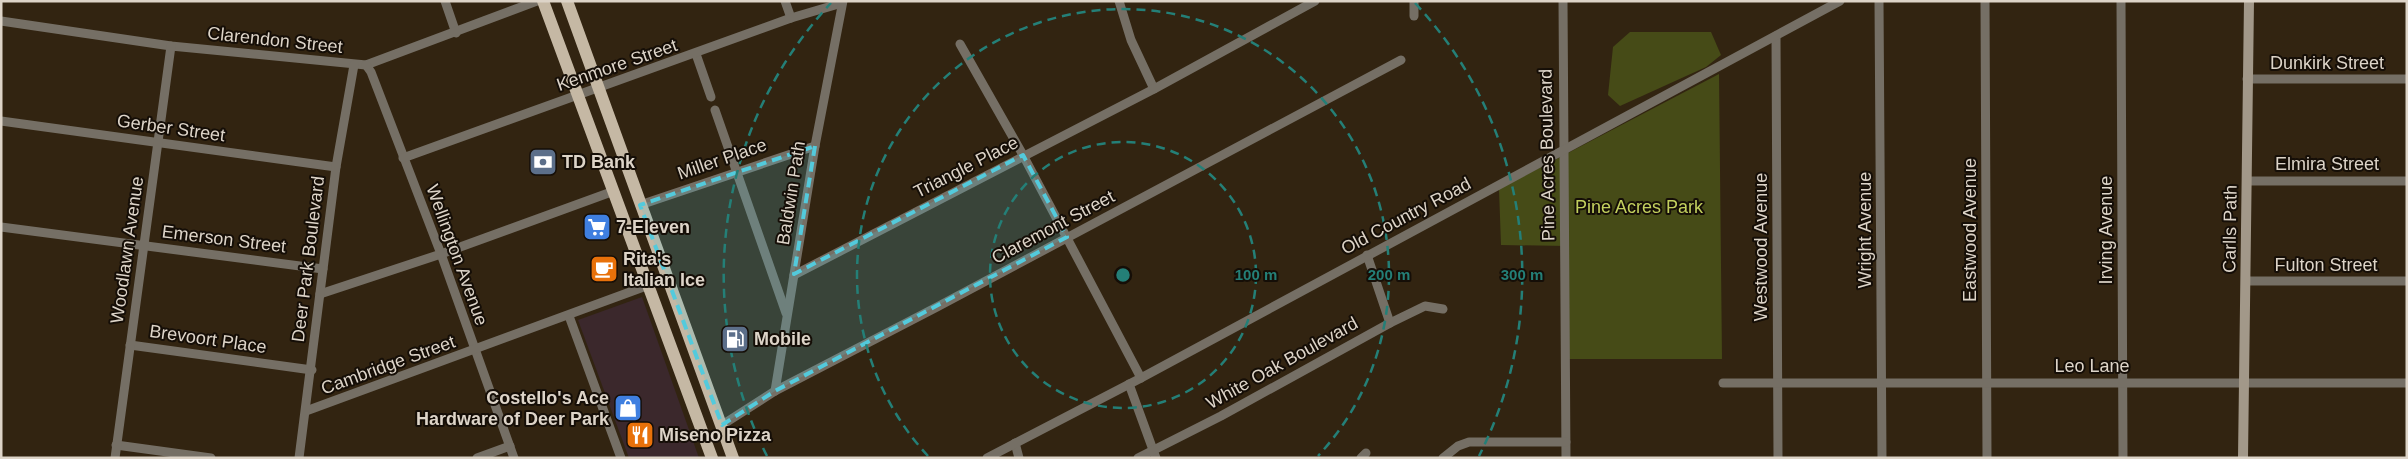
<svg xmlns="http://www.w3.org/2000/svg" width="2408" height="459" font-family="Helvetica,sans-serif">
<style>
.commercial{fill:#3b282c}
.green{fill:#464b17}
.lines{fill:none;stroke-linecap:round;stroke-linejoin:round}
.street{stroke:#756f65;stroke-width:9}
.secondary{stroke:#a29889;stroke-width:10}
.primary{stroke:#c5b8a4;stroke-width:12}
.marked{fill:#53cadc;fill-opacity:0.2;stroke:#53cadc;stroke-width:4;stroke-dasharray:10 6;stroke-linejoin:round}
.ring{fill:none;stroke:#247f77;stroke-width:2.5;stroke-dasharray:9 6}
.labels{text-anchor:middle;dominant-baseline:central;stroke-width:4;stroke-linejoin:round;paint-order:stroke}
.street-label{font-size:18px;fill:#ddd4c8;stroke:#150e07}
.poi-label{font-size:18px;font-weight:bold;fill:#ddd4c8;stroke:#150e07;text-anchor:start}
.park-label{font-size:18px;fill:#c3d05e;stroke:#150e07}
.centre{fill:#247f77;stroke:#150e07;stroke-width:2.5}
.ring-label{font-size:15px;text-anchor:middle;font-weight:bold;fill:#247f77;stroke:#150e07;stroke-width:4;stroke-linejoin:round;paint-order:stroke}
</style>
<rect width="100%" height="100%" fill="#322411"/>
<path class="commercial" d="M642,297L699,458H629L578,320Z"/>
<g class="green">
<path d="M1630,32H1711L1721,55L1706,67L1620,106L1608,95L1613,47Z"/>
<path d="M1719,74L1722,359H1567V246L1501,245L1499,189Z"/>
</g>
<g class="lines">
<g class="street">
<path d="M445,1L456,33"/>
<path d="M785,1L791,18"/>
<path d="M1119,1L1131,40L1154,89"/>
<path d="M1563,1L1566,458"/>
<path d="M1879,1L1882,458"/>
<path d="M1985,1L1987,458"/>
<path d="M2121,1L2123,458"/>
<path d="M1414,16V1"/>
<path d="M1,21L171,46L366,65L537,1"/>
<path d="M1776,36L1778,458"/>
<path d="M960,44L1023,155L1141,378"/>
<path d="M696,54L711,97"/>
<path d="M366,65L371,72L441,254L514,458"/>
<path d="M2247,79H2407"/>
<path d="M715,110L786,313"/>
<path d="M1,121L336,167"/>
<path d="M403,158L791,18L842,3"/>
<path d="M2247,181H2407"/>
<path d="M640,205L815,146"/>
<path d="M1,227L323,269"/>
<path d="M1367,255L1390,323"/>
<path d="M794,275L1154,89L1315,1"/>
<path d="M2246,281H2407"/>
<path d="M320,294L441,254L614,191"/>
<path d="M569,316L621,458"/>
<path d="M130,345L312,370"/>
<path d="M1723,383H2407"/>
<path d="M1129,384L1156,458"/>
<path d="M775,391L815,146L843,1"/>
<path d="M306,411L649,285"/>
<path d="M722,425L775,391L937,307L1401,60"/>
<path d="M1015,443L1019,458"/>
<path d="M116,445L211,458"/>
<path d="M115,458L171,46"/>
<path d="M299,458L336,167L354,65"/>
<path d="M477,458L510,446"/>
<path d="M987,458L1141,378L1840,1"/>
<path d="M1138,458L1221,416L1390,323L1425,306L1443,309"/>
<path d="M1361,458L1366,453"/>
<path d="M1443,458L1458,446L1469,442H1566"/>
</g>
<path class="secondary" d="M2243,458L2249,1"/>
<g class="primary">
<path d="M543,1L712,458"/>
<path d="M567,1L733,458"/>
</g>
</g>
<path class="marked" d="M815,146L794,274L1023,155L1067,237L775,391L722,425L640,205Z"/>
<g class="ring">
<circle cx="1123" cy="275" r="133"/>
<path d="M928 456A266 266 0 1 1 1318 456"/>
<path d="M767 456A399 399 0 0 1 831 3M1415 3A399 399 0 0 1 1479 456"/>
</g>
<defs>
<symbol id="bank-square" viewBox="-11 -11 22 22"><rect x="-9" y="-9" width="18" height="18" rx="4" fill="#5c6f8a" stroke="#150e07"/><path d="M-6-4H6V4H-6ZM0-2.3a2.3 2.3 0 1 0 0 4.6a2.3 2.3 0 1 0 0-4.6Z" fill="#fff"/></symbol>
<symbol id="supermarket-square" viewBox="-11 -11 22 22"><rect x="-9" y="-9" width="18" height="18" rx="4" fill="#3f7fe0" stroke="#150e07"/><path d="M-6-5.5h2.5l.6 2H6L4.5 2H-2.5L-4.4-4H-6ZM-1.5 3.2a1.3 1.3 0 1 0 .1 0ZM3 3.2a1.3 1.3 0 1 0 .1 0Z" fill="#fff"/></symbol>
<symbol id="cafe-square" viewBox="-11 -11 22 22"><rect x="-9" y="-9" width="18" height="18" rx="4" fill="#e8710a" stroke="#150e07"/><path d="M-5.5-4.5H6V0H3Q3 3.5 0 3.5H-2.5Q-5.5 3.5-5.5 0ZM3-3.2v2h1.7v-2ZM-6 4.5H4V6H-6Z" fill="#fff"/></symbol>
<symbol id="fuel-square" viewBox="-11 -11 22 22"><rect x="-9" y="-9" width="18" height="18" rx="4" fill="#5c6f8a" stroke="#150e07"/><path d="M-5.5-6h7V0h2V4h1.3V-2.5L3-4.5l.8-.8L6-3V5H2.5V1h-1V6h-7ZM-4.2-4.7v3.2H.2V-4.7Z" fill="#fff"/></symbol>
<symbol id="shop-square" viewBox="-11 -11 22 22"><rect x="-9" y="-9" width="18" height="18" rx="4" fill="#3f7fe0" stroke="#150e07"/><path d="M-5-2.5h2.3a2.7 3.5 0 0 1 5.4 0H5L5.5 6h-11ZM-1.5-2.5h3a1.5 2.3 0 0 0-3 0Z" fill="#fff"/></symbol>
<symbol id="restaurant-square" viewBox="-11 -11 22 22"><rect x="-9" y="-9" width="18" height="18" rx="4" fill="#e8710a" stroke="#150e07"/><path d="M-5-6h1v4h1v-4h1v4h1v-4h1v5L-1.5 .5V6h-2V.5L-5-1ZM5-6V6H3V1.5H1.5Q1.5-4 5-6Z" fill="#fff"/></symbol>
</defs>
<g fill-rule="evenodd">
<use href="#bank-square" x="527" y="146" width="32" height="32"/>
<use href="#supermarket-square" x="581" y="211" width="32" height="32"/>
<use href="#cafe-square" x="588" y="253" width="32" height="32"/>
<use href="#fuel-square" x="719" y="323" width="32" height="32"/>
<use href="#shop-square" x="612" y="392" width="32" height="32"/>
<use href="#restaurant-square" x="624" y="419" width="32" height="32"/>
</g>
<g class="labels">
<g class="street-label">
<text transform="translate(275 40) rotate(6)">Clarendon Street</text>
<text x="2327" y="63">Dunkirk Street</text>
<text transform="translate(617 65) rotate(-19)">Kenmore Street</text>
<text transform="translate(171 128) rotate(8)">Gerber Street</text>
<text transform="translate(1547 155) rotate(-91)">Pine Acres Boulevard</text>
<text transform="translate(722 159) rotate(-19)">Miller Place</text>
<text x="2327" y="164">Elmira Street</text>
<text transform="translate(966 167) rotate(-27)">Triangle Place</text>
<text transform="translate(791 193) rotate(-81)">Baldwin Path</text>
<text transform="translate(1406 216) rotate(-28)">Old Country Road</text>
<text transform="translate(1053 227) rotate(-28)">Claremont Street</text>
<text transform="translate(2230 229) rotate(-89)">Carlls Path</text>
<text transform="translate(1865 230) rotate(-90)">Wright Avenue</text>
<text transform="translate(1970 230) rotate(-90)">Eastwood Avenue</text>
<text transform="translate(2106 230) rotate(-90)">Irving Avenue</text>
<text transform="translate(224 239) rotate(7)">Emerson Street</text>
<text transform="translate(1761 247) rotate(-90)">Westwood Avenue</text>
<text transform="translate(127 250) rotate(-82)">Woodlawn Avenue</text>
<text transform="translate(457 255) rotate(70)">Wellington Avenue</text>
<text transform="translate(308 259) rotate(-83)">Deer Park Boulevard</text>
<text x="2326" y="265">Fulton Street</text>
<text transform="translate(208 339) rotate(8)">Brevoort Place</text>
<text transform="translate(1282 363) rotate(-29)">White Oak Boulevard</text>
<text transform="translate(388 365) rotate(-20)">Cambridge Street</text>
<text x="2092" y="366">Leo Lane</text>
</g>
<g class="poi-label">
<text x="562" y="162">TD Bank</text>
<text x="616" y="227">7-Eleven</text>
<text x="623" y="259">Rita's<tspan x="623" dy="21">Italian Ice</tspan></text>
<text x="754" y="339">Mobile</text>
<text x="609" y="398" text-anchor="end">Costello's Ace<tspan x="609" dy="21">Hardware of Deer Park</tspan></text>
<text x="659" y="435">Miseno Pizza</text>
</g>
<g class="park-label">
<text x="1639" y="207">Pine Acres Park</text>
</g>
</g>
<circle cx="1123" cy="275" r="8" class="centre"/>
<g class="ring-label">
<text x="1256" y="280">100 m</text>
<text x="1389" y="280">200 m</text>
<text x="1522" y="280">300 m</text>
</g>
<rect width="2408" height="459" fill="none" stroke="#ddd4c8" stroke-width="5"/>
</svg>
